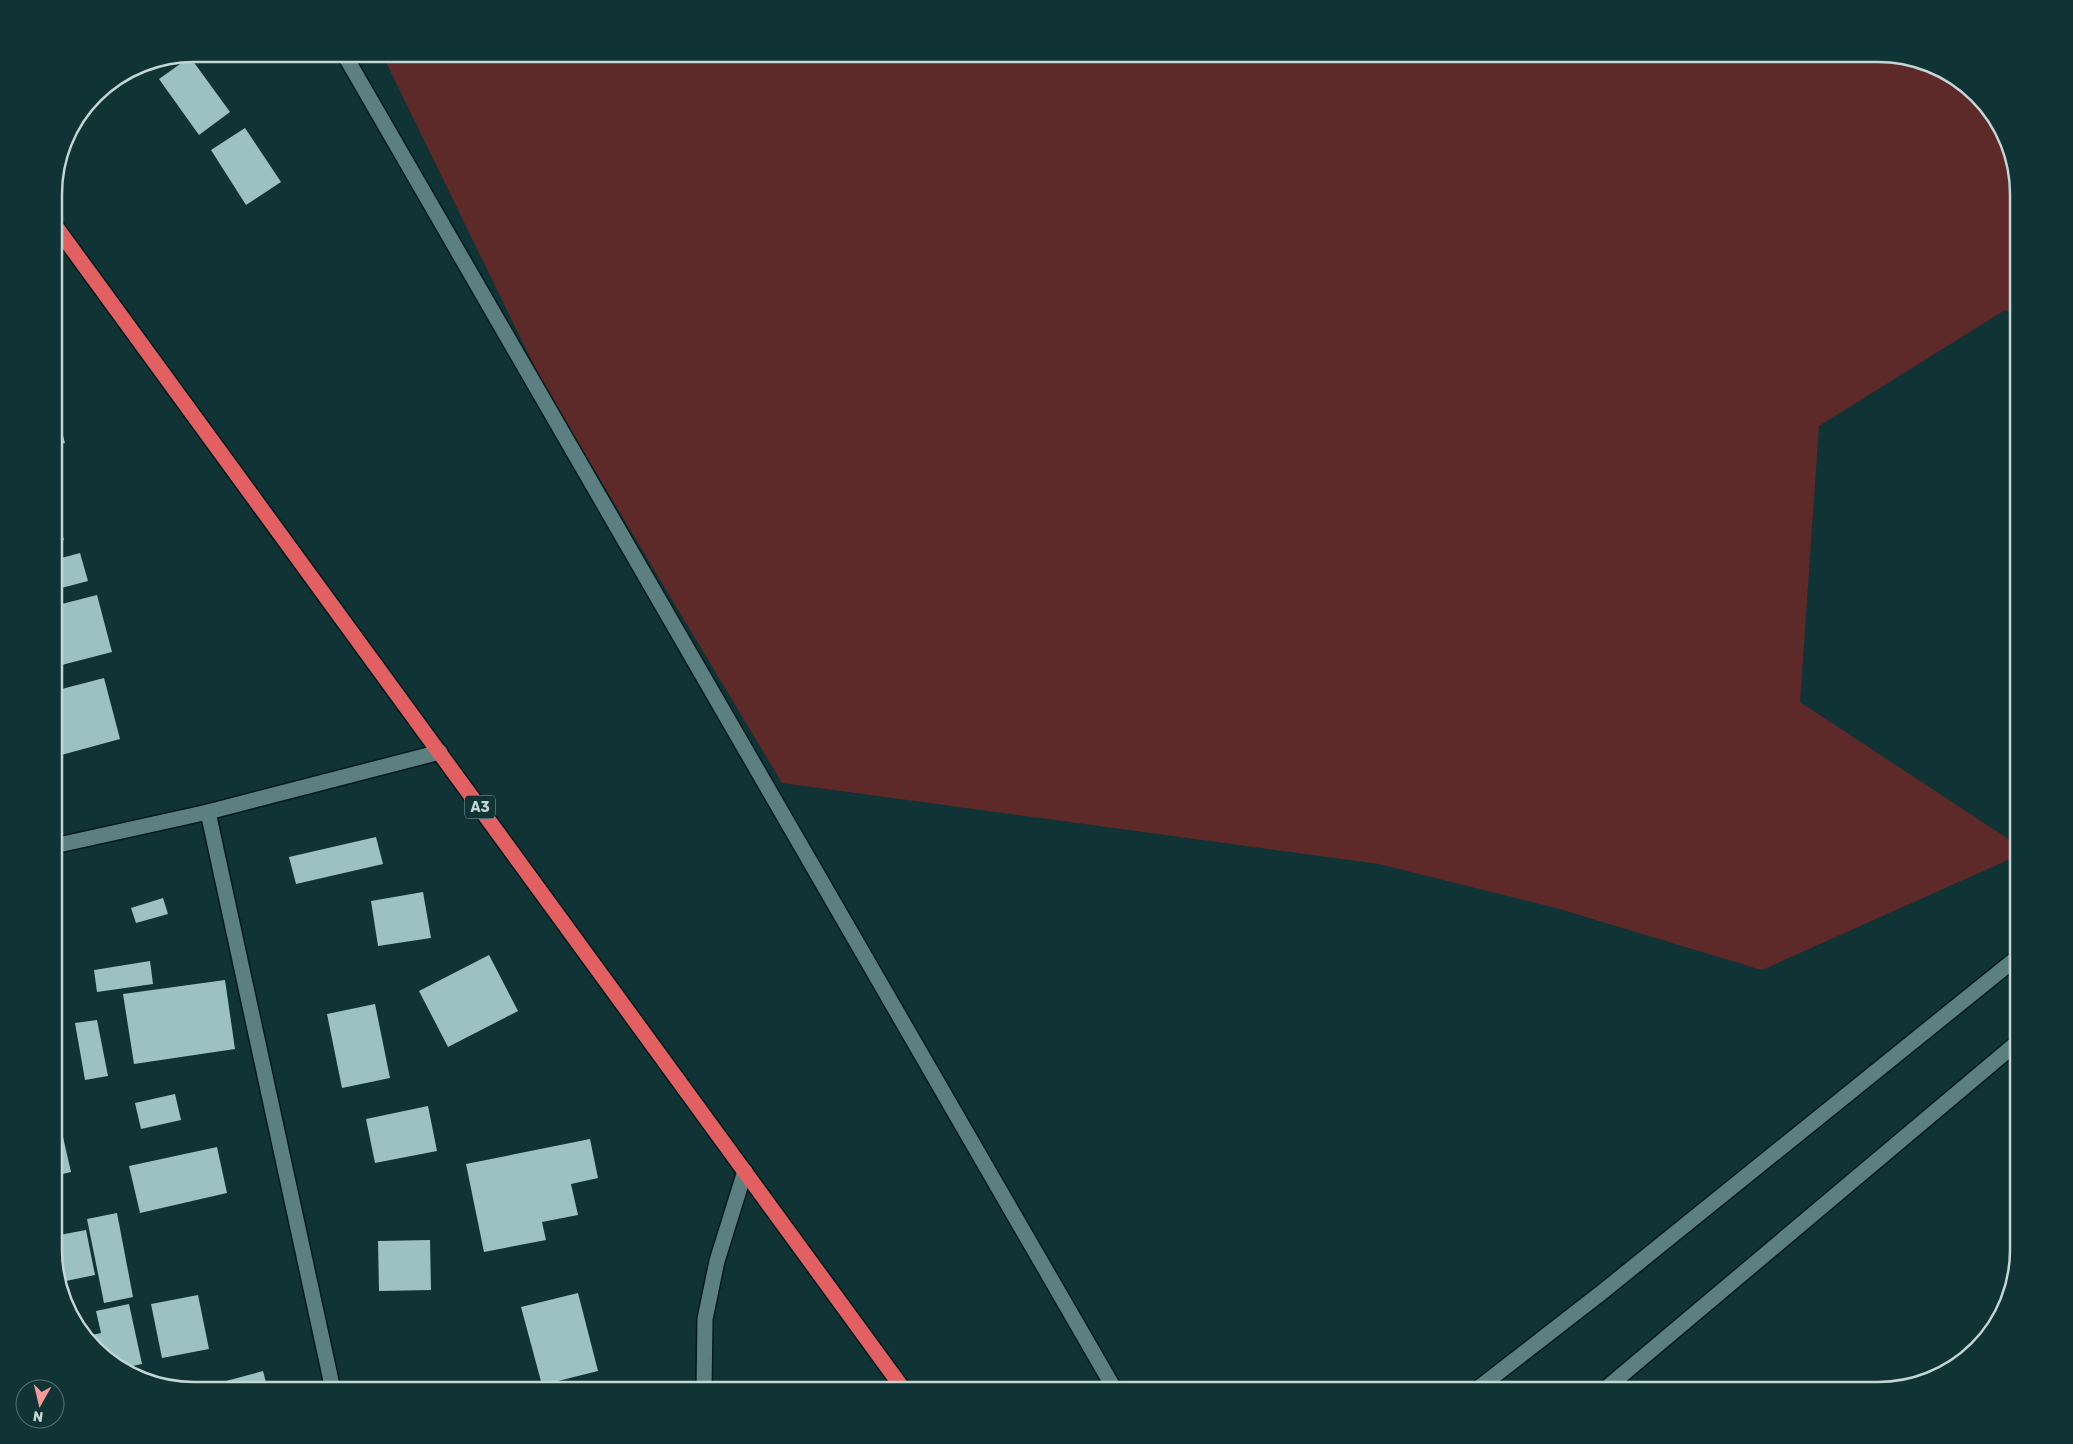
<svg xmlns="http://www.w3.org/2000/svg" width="2073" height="1444" font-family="Rubik,sans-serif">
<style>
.green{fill:#5e2929}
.building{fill:#9bc1c2}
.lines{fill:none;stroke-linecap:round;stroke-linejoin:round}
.lane-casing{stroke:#011a1b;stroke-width:18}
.street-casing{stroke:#011a1b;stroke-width:18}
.highway-casing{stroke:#011a1b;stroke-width:18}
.lane{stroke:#5c8082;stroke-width:15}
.street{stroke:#5c8082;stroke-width:15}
.highway{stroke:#e25f62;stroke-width:15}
.labels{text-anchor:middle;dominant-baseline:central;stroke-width:5;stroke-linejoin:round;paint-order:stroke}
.shield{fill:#103335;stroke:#8da5a6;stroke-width:1}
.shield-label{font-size:14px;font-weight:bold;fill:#c3d6d6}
.rim{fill:none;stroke:#c3d6d6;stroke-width:2.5}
</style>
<rect width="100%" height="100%" fill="#103335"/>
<path class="green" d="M382,54H1879L1957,78L2005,132L2019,194V316L2005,310L1819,426L1800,702L2019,846V855L1762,970L1556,908L1379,864L782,783L544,386Z"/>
<g class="building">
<path d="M190,57L230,112L199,135L159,79Z"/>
<path d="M245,128L281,182L246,205L211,150Z"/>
<path d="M54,403L65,443L54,446Z"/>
<path d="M54,507L64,540L54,543Z"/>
<path d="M80,553L88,581L54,590V560Z"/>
<path d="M97,595L112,652L54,667V606Z"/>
<path d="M104,678L120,739L54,757V691Z"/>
<path d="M376,837L383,864L296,884L289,857Z"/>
<path d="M423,892L431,938L378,946L371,901Z"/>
<path d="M163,898L168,914L136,923L131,908Z"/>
<path d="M489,955L518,1011L448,1047L419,991Z"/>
<path d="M150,961L153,984L97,992L94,970Z"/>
<path d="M225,980L235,1049L134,1064L123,994Z"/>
<path d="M375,1004L390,1078L342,1088L327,1014Z"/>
<path d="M97,1020L108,1076L85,1080L75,1023Z"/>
<path d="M175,1094L181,1120L141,1129L135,1103Z"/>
<path d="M428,1106L437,1151L375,1163L366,1119Z"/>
<path d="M57,1111L71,1172L54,1176V1112Z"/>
<path d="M590,1139L598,1178L571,1184L578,1215L542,1222L546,1240L484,1252L466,1164Z"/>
<path d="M217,1147L227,1193L140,1213L129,1166Z"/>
<path d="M117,1213L133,1297L104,1303L87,1219Z"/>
<path d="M86,1230L95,1275L61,1282L54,1259V1236Z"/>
<path d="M430,1240L431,1290L379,1291L378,1241Z"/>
<path d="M578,1293L598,1371L542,1385L521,1307Z"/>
<path d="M198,1295L209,1349L162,1358L151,1304Z"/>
<path d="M129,1304L142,1364L123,1368L116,1366L87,1336L101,1333L96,1311Z"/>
<path d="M263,1371L268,1390H196V1389Z"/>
<path d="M466,1381L467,1390H419V1385Z"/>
</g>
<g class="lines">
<defs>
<g id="lane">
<path d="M344,54L1115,1390"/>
<path d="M1476,1390L1601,1293L2019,956"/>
<path d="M1604,1390L2019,1041"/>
</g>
<g id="street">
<path d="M208,812L333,1390"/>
<path d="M54,846L208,812L440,752"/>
<path d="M704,1390L705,1319L717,1261L745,1171"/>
</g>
<path id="highway" d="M54,224L904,1390"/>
</defs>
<use href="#lane" class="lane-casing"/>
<use href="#street" class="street-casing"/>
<use href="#highway" class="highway-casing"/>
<use href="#lane" class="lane"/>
<use href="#street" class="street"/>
<use href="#highway" class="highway"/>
</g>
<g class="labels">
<rect class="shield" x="465" y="795.5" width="30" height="23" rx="4"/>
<g class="shield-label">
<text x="480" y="807">A3</text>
</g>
</g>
<path d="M0 0H2073V1444H0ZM194 62H1878A132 132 0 0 1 2010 194V1250A132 132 0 0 1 1878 1382H194A132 132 0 0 1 62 1250V194A132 132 0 0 1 194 62Z" fill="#103335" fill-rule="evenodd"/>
<path class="rim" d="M194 62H1878A132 132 0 0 1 2010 194V1250A132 132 0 0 1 1878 1382H194A132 132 0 0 1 62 1250V194A132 132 0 0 1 194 62Z"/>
<g transform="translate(40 1404) rotate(188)"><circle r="24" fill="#103335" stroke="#587475"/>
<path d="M0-4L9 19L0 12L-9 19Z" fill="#f59b99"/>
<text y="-8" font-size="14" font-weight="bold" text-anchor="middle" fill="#c3d6d6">N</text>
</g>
</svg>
